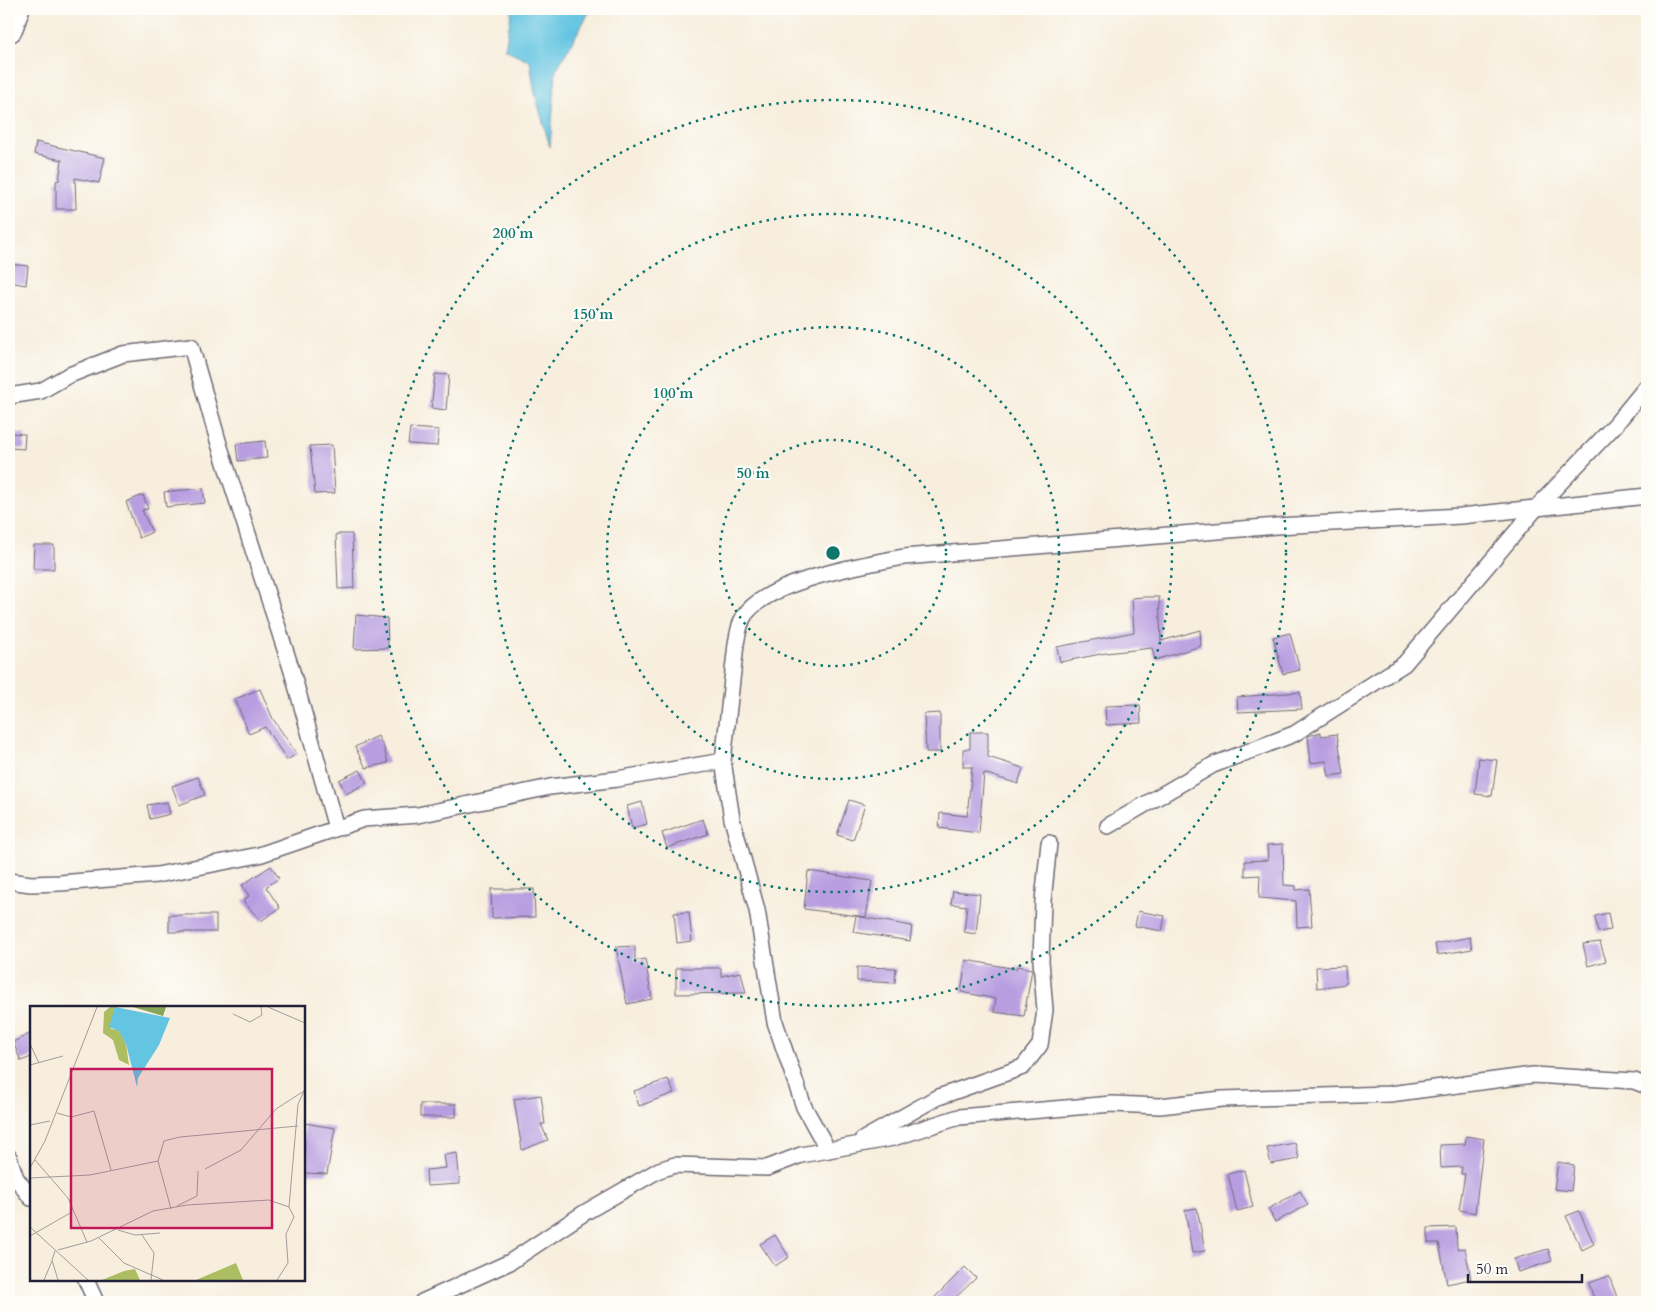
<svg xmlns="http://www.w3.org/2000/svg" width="1656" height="1311" font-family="Cardo,serif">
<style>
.water{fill:#63c5e2;stroke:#42748e}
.building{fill:#b89ee0}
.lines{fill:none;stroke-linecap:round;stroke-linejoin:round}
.street-casing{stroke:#6d6974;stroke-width:18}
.highway-casing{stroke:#6d6974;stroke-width:29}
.street{stroke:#fff;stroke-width:15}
.highway{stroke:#fff;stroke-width:26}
.ring{fill:none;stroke:#0f766e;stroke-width:2.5;stroke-dasharray:2.5 5}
.inset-road{fill:none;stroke:#a29c9c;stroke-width:1}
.view{fill:#c2185b;fill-opacity:0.15;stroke:#c2185b;stroke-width:2.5}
.inset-edge{fill:none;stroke:#22223b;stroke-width:2.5}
.centre{fill:#0f766e;stroke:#fdfcf7;stroke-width:2.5}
.ring-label{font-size:15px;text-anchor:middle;font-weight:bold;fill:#0f766e;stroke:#fdfcf7;stroke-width:4.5;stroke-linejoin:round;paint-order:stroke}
</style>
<rect width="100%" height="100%" fill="#fdfcf7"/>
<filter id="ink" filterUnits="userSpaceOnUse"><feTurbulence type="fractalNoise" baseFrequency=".02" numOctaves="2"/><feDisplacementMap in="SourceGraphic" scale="10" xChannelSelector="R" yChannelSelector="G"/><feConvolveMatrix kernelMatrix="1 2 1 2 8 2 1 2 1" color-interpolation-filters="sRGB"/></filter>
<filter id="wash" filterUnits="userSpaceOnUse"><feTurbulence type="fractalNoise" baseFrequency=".0096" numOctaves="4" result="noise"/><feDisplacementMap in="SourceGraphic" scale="20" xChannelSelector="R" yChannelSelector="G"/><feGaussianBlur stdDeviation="1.12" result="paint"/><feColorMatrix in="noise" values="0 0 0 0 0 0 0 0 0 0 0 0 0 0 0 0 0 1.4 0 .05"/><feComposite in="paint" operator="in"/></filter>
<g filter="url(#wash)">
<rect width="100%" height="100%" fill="#f7eedd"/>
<path class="water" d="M512,9H591L556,70L550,147L535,94L530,61L505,49Z"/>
<g id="blocks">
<g class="building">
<path d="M36,142L105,158L99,183L75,178L76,209H56V181L59,180L62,160L34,154Z"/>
<path d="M10,264L28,266L26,285L9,282Z"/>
<path d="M435,374L449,375L446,410L431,408Z"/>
<path d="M410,428L439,430L437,446L408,444Z"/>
<path d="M9,433L25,434L24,449L9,448Z"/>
<path d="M265,441L267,458L238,461L236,444Z"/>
<path d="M332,445L335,493L315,494L310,446Z"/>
<path d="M203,488L205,503L166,507L164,492Z"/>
<path d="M143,495L148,509L142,510L152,532L139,538L126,502Z"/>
<path d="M336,534H352L354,588L338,589Z"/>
<path d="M34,545H54V569H33Z"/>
<path d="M1144,597H1159L1161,641L1200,630L1201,646L1155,660L1152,648L1106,653L1060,662L1057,647L1134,632L1132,598Z"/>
<path d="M356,615L387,618L388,648L354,649Z"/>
<path d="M1290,633L1300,670L1283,674L1273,637Z"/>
<path d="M260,689L273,719L297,754L287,760L265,727L249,734L235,699Z"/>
<path d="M1300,692L1302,709L1238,712L1237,697Z"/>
<path d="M1140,705L1141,723L1106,725L1105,706Z"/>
<path d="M940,713V752H926L924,714Z"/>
<path d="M970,732H988V757L1023,768L1018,784L984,773L979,833L939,828L940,813L967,816L972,767H963V749H970Z"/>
<path d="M1321,732V736L1337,734L1344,774L1329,776L1326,761L1311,763L1308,736Z"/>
<path d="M378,736L384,748L388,763L366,768L355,747Z"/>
<path d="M1479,758L1497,760L1492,796L1475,794Z"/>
<path d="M360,770L367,783L346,794L339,780Z"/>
<path d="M198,777L205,795L179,805L172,786Z"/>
<path d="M849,800L865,805L853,840L837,835Z"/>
<path d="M167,802L170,814L150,819L147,805Z"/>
<path d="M642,802L647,824L632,828L627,806Z"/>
<path d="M703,819L708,834L667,848L662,833Z"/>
<path d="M1283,844L1284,885L1296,886V890L1309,889L1312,926L1297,927L1296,901L1259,898L1260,875L1245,876V861L1268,860L1267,845Z"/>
<path d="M271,866L279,878L266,887L280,908L261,921L243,901L249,896L242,885Z"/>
<path d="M808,871L872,881L866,917L804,909Z"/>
<path d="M491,889H534L535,917L492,918Z"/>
<path d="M953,891L980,894L976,934L964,932L967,906L951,904Z"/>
<path d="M1138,911L1165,916L1162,931L1135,926Z"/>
<path d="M689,912L692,941L677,943L674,913Z"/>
<path d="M1608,913L1611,930L1598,932L1595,916Z"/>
<rect x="169" y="915" width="47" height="17"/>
<path d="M856,916L912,926L910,941L853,932Z"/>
<path d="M1470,937L1472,949L1437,955L1435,944Z"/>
<path d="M1600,942L1606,961L1588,966L1583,944Z"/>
<path d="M635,946V961L645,959L652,999L627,1004L616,947Z"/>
<path d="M966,960L1016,969L1017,966L1032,969L1024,1016L994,1012L996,999L961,992Z"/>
<path d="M1345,966L1346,984L1317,988L1316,967Z"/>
<path d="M857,967L896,968L895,983L857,981Z"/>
<path d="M676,968H721V976L741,972L746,993L676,994Z"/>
<path d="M31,1033V1057L21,1061L13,1042Z"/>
<path d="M668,1079L674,1093L639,1106L634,1091Z"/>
<path d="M541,1095L545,1124H541L548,1140L522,1150L514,1099Z"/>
<rect x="420" y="1104" width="36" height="13"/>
<path d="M304,1123L335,1128L327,1174L304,1173Z"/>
<path d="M1466,1136L1484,1139L1475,1213L1459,1210L1465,1174H1461L1462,1167L1441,1168L1440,1145L1465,1144Z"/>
<path d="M1295,1143L1299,1159L1271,1164L1267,1148Z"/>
<path d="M457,1153L460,1184L427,1186L426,1170L446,1168L444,1155Z"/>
<path d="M1558,1162L1574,1165L1571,1191L1554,1189Z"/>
<path d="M1244,1170L1253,1207L1237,1211L1228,1174Z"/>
<path d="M1300,1191L1308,1205L1275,1222L1268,1209Z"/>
<path d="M1197,1208L1205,1251L1192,1253L1185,1210Z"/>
<path d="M1579,1211L1594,1244L1582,1250L1566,1216Z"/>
<path d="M1456,1227L1457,1249L1465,1248L1471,1279L1447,1284L1439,1243H1428V1228Z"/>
<path d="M775,1235L789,1257L775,1266L760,1244Z"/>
<path d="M1548,1249L1552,1261L1518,1272L1514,1259Z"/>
<path d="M965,1267L976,1278L951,1302H930Z"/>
<path d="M1609,1276L1618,1300L1595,1302L1589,1283Z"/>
</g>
</g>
</g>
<g filter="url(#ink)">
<use href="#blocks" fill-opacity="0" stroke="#6d6974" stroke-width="1"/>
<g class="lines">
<defs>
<g id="street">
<path d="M9,396L41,391L67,376L123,354L191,346L219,444L292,671L336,828"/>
<path d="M1108,826L1213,765L1294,734L1404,664L1538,506L1615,425L1647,386"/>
<path d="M9,881L31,884L60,883L157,875L259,855L364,819L418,815L550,787L617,779L723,761"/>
<path d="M862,1140L936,1098L1023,1067L1040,1045L1045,1010L1041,961L1043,901L1049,843"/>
<path d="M828,1150L804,1107L775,1022L757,910L732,819L723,761L736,644C738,633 740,619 748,611C775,580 865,564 904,557L1277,526L1461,516L1647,496"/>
<path d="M9,1157L16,1178L31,1198"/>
<path d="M86,1280L96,1302"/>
<path d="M422,1302L510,1262L584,1213L659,1170L675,1165L767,1168L801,1155L893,1138L959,1117L1112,1104L1160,1106L1222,1099L1390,1094L1533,1075L1634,1081L1647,1086"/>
</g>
<path id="highway" d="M9,29L16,9"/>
</defs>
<use href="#street" class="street-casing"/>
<use href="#highway" class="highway-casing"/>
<use href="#street" class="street"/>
<use href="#highway" class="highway"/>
</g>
</g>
<g class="ring">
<circle cx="833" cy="553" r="113"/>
<circle cx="833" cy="553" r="226"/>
<circle cx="833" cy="553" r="339"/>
<circle cx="833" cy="553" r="453"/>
</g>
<g transform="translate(30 1006)">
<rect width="275" height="275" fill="#f7eedd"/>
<path d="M80,1H85L81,23L89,24L96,38L99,59L89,54L83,34L73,27L74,6ZM206,257L213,274H166ZM105,263L110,274H72L94,265Z" fill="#acbe61"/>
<path d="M103,1H136L133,10Z" fill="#89a557"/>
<path d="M85,1L140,12L129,39L108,72L107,81L96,38L89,25L79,21Z" fill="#63c5e2"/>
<path class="inset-road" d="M238,1L275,17M203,8L220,16L232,9L231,1M0,38L9,57M0,59L33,50M27,107L41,111L64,105L81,164M0,119L20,115M5,154L38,192L57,236M0,162L15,135L67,1M175,163L211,144L246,103L274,85M0,172L60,169L128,155M147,200L167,190L168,165M259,201L268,98L275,83M141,203L128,155L134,135L150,131L268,120M0,221L58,274M88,224L105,229L130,227M112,229L124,247L121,274M0,230L42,206M69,232L94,257L133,274M28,244L61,235L123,205L157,199L239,194L259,201L264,211L256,228L258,257L247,274M25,245L22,254L28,274M14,274L22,255"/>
<path class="view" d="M41,63H242V222H41Z"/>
<rect width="275" height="275" class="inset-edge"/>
</g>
<circle cx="833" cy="553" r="8" class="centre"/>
<g class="ring-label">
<text x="513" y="238">200 m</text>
<text x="593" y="319">150 m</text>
<text x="673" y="398">100 m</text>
<text x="753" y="478">50 m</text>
</g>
<rect width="1656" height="1311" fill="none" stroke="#fdfcf7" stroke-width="30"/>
<path d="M1468 1274v8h114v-8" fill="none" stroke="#22223b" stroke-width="2.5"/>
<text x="1476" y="1274" font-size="15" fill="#22223b" stroke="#fdfcf7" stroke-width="4" paint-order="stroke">50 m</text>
</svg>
